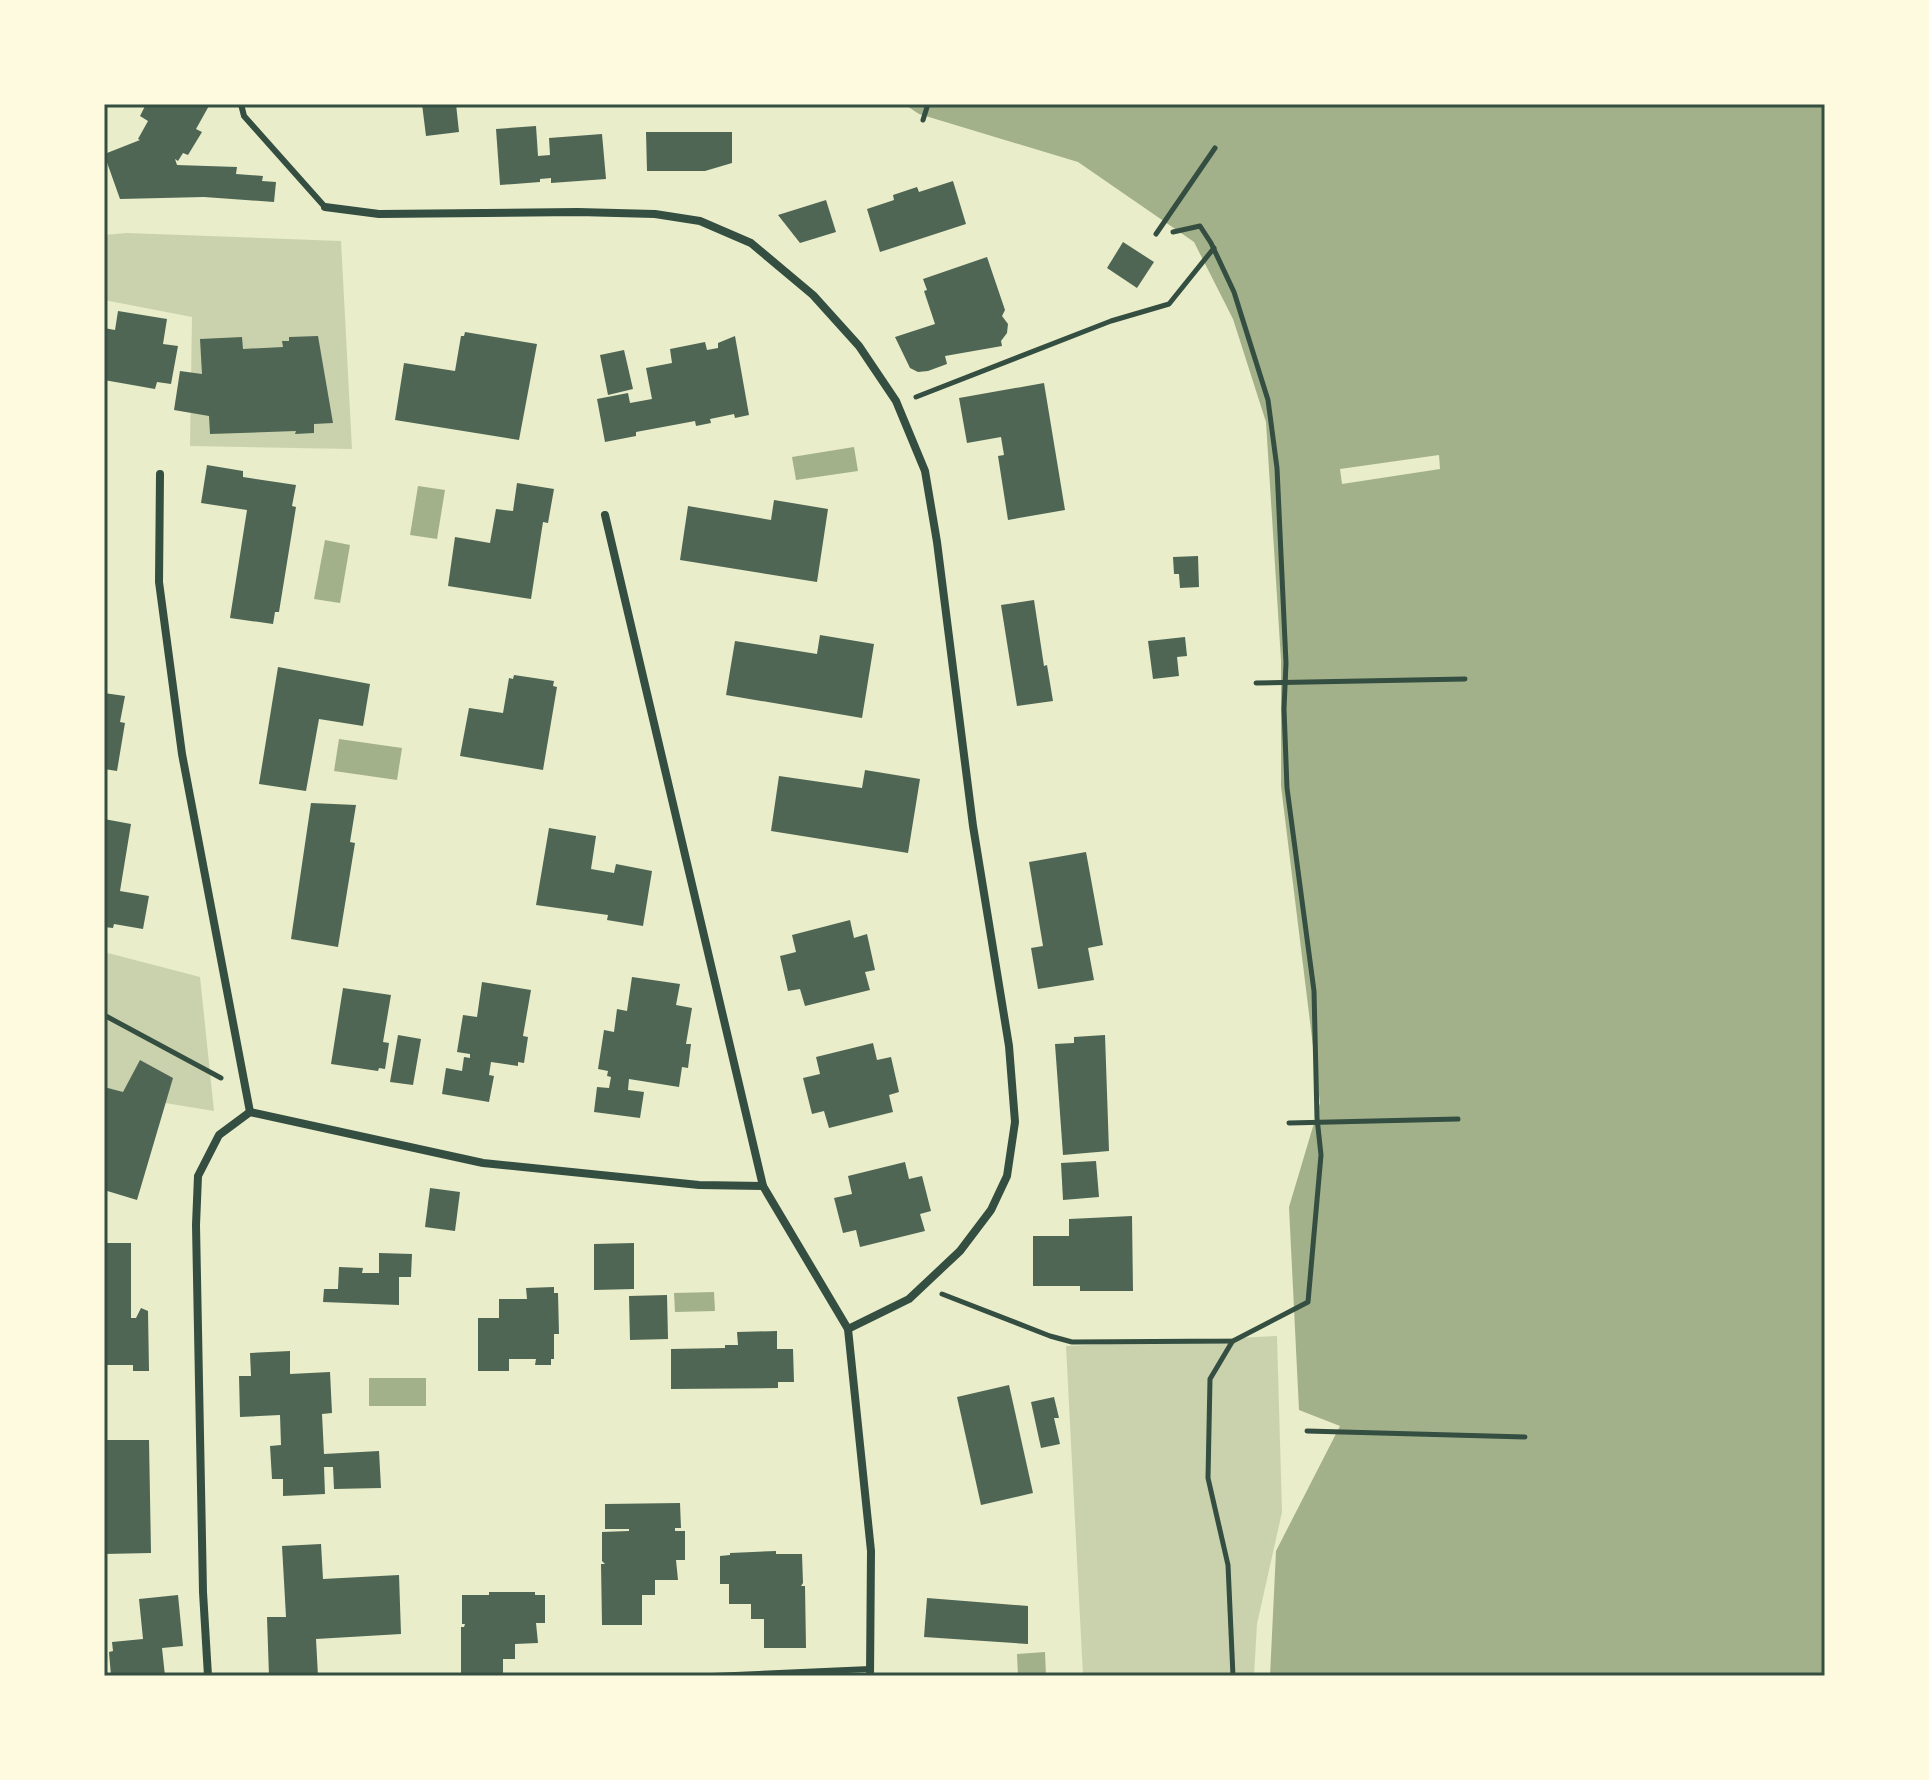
<svg xmlns="http://www.w3.org/2000/svg" width="1929" height="1780" font-family="Karla,sans-serif">
<style>
.green{fill:#cad2ad}
.water{fill:#a3b18a}
.pier{fill:#e9edc9}
.building{fill:#4f6655}
.lines{fill:none;stroke-linecap:round;stroke-linejoin:round}
.path{stroke:#344e41;stroke-width:5}
.service{stroke:#344e41;stroke-width:6}
.minor{stroke:#344e41;stroke-width:8}
.neatline{fill:none;stroke:#344e41;stroke-width:3}
</style>
<rect width="100%" height="100%" fill="#e9edc9"/>
<g class="green">
<path d="M127,233L341,241L352,449L190,446L192,317L104,300V235Z"/>
<path d="M104,952L200,977L214,1111L104,1093Z"/>
<path d="M1277,1336L1282,1512L1257,1624L1254,1676H1083L1066,1346Z"/>
</g>
<g class="water">
<path d="M904,104H1825V1676H1270L1276,1551L1340,1426L1299,1410L1289,1207L1320,1103L1281,786V660L1266,422L1233,319L1194,242L1078,162L919,114Z"/>
<path d="M854,447L858,471L796,480L792,457Z"/>
<path d="M418,486L445,490L437,539L410,535Z"/>
<path d="M325,540L350,545L340,603L314,599Z"/>
<path d="M339,739L402,748L397,780L334,771Z"/>
<path d="M714,1292L715,1311L675,1312L674,1293Z"/>
<rect x="369" y="1378" width="57" height="28"/>
<path d="M1045,1652L1046,1676H1018L1017,1654Z"/>
</g>
<path class="pier" d="M1439,455L1440,469L1342,484L1340,469Z"/>
<g class="building">
<path d="M146,104H210L196,129L202,132L188,155L183,153L178,161L175,159L177,165L237,167L236,174L263,176L262,181L276,182L274,202L204,197L120,199L104,154V144L107,153L140,140L138,139L148,121L140,116Z"/>
<path d="M422,104H456L459,132L426,136Z"/>
<path d="M536,126L538,156L550,155L549,138L602,134L606,179L551,183V178L540,179V182L500,185L496,129Z"/>
<path d="M646,132H732V163L705,171H647Z"/>
<path d="M953,181L966,224L880,252L867,209L894,200L893,195L917,187L919,192Z"/>
<path d="M826,200L836,232L800,243L778,215Z"/>
<path d="M1123,242L1154,262L1137,288L1107,268Z"/>
<path d="M987,257L1005,310L1002,316L1008,324L1007,333L1001,341L1002,346L945,356L947,364L928,371L918,372L910,368L895,337L935,324L924,291L927,290L923,279Z"/>
<path d="M118,311L167,319L163,344L178,346L171,384L157,382L155,389L104,380V328L115,330Z"/>
<path d="M465,332L537,344L519,440L395,420L404,363L455,371L461,336H464Z"/>
<path d="M318,336L333,423L314,424V433L295,434L296,431L210,434L209,416L174,410L180,371L202,374L200,339L242,337L243,349L283,347L282,341H289V337Z"/>
<path d="M735,336L749,415L735,418L734,414L710,419L711,423L696,426L695,421L636,432V436L605,442L597,399L628,393L630,403L652,399L646,368L672,363L670,349L705,342L707,350L718,348V343Z"/>
<path d="M624,350L633,389L608,395L600,355Z"/>
<path d="M1044,383L1065,510L1008,520L998,456L1004,455L1001,437L967,443L959,398Z"/>
<path d="M207,465L243,471V477L296,485L292,506L296,507L279,612H275L273,624L230,618L247,510L201,503Z"/>
<path d="M517,483L554,489L548,523L543,522L531,599L448,586L455,537L490,543L496,509L513,511Z"/>
<path d="M774,500L828,509L817,582L680,560L688,506L771,520Z"/>
<path d="M1198,556L1199,587L1180,588L1179,574H1174L1173,557Z"/>
<path d="M1034,600L1044,666L1047,665L1053,701L1017,706L1001,605Z"/>
<path d="M820,635L874,644L862,718L726,695L735,641L817,654Z"/>
<path d="M1185,637L1187,656L1177,657L1179,676L1153,679L1148,641Z"/>
<path d="M278,667L370,684L363,726L319,719L306,791L259,784Z"/>
<path d="M514,675L554,681L553,686L557,687L543,770L460,756L469,708L503,713L509,678L513,679Z"/>
<path d="M104,693L125,696L120,722L125,723L117,771L104,769Z"/>
<path d="M865,770L920,779L908,853L771,831L779,776L862,788Z"/>
<path d="M311,803L356,805L350,842L355,843L338,947L291,939Z"/>
<path d="M104,819L131,824L120,891L149,896L143,929L114,924L113,928L104,927Z"/>
<path d="M549,828L596,836L591,869L614,873L616,864L652,871L643,926L607,920L608,915L536,905Z"/>
<path d="M1086,852L1103,945L1088,948L1094,980L1038,989L1031,948L1043,946L1029,862Z"/>
<path d="M850,920L854,938L867,934L875,970L865,972L870,990L805,1006L800,989L788,991L780,956L796,952L792,935Z"/>
<path d="M632,977L680,984L676,1005L692,1008L686,1044H691L688,1068L682,1067L679,1087L629,1079L628,1090L644,1092L640,1118L594,1112L597,1087L609,1088L611,1077L607,1076L608,1071L598,1069L604,1030L614,1032L617,1009L627,1011Z"/>
<path d="M482,982L531,990L523,1036L528,1037L524,1063L518,1062V1066L491,1062L489,1075L494,1076L489,1102L442,1094L446,1068L462,1071L464,1057L470,1058V1054L457,1052L463,1015L477,1017Z"/>
<path d="M343,988L391,995L383,1042L389,1043L385,1069L379,1068L378,1071L331,1064Z"/>
<path d="M398,1035L421,1039L413,1085L390,1082Z"/>
<path d="M1105,1035L1109,1151L1063,1155L1055,1044L1074,1043V1037Z"/>
<path d="M873,1043L877,1060L891,1057L899,1092L889,1095L893,1112L829,1128L824,1111L812,1114L803,1078L820,1074L816,1057Z"/>
<path d="M140,1060L173,1078L137,1200L104,1190V1087L123,1092Z"/>
<path d="M1096,1161L1099,1197L1063,1200L1061,1163Z"/>
<path d="M905,1162L909,1179L922,1176L931,1211L920,1214L925,1231L860,1247L856,1230L843,1233L834,1198L852,1194L848,1176Z"/>
<path d="M430,1188L460,1192L455,1231L425,1227Z"/>
<path d="M1132,1216L1133,1291H1080V1286H1033V1236H1069V1219Z"/>
<path d="M104,1243H131V1318H136L141,1308L148,1311L149,1371H133V1365H104Z"/>
<path d="M634,1243V1289L594,1290V1244Z"/>
<path d="M379,1253L412,1254L411,1277H399V1305L323,1302L324,1289H338L339,1267L363,1268L362,1273H379Z"/>
<path d="M554,1287V1293H558L559,1334H554V1359H551V1365H535L536,1359H509V1371H478V1318H499V1299H527L526,1288Z"/>
<path d="M667,1295L668,1339L630,1340L629,1296Z"/>
<path d="M777,1331V1349H793L794,1382H778V1388L671,1389V1349L725,1348V1345H738L737,1332Z"/>
<path d="M290,1351V1374L330,1372L332,1413L322,1414L324,1454L379,1451L381,1488L334,1489L333,1467H324L325,1494L283,1496V1479H272L270,1446L281,1445L280,1415L240,1417L239,1376H251L250,1353Z"/>
<path d="M1009,1385L1033,1493L981,1505L957,1397Z"/>
<path d="M1054,1397L1059,1418H1054L1060,1444L1041,1448L1031,1402Z"/>
<path d="M104,1440H149L151,1553L104,1554Z"/>
<path d="M680,1503L681,1528H675V1531H685V1560H676L678,1580H655V1595H642V1625H602L601,1564H605L602,1561V1532L629,1531V1529H605V1504Z"/>
<path d="M321,1544L323,1579L399,1575L401,1634L316,1639L318,1676H269L267,1617H286L282,1546Z"/>
<path d="M776,1551V1554H802L803,1583L801,1586H805L806,1648H764V1619H751V1604H729V1584H720V1556L730,1555V1553Z"/>
<path d="M489,1592H535V1595H545V1623H536L538,1643L515,1644V1659H503V1676H461V1627H464L465,1624H462V1595H489Z"/>
<path d="M178,1595L183,1646L162,1648L165,1676H111L109,1652L113,1651L112,1642L143,1639L139,1599Z"/>
<path d="M927,1598L1028,1606V1644L924,1637Z"/>
</g>
<g class="lines">
<g class="path">
<path d="M923,120L928,104"/>
<path d="M1156,234L1215,148"/>
<path d="M916,397L1111,321L1169,304L1214,248"/>
<path d="M1256,683L1465,679"/>
<path d="M104,1015L221,1078"/>
<path d="M1289,1123L1458,1119"/>
<path d="M942,1294L1050,1336L1072,1342L1233,1341L1308,1302L1321,1155L1317,1118L1314,991L1287,788L1284,709L1286,663L1277,468L1268,400L1234,292L1211,243L1200,226L1173,232"/>
<path d="M1232,1342L1210,1379L1208,1478L1228,1565L1233,1676"/>
<path d="M1307,1431L1525,1437"/>
</g>
<g class="service">
<path d="M241,104L244,116L325,207"/>
<path d="M712,1676L870,1669"/>
</g>
<g class="minor">
<path d="M325,207L379,214L578,212L655,214L700,221L751,243L813,295L859,346L896,401L925,471L937,542L973,826L1009,1046L1015,1122L1007,1176L991,1210L960,1251L909,1299L848,1329"/>
<path d="M160,474L159,582L182,754L250,1112"/>
<path d="M605,515L763,1186"/>
<path d="M208,1676L203,1592L196,1225L198,1176L219,1135L250,1112L483,1163L699,1185L763,1186L848,1329L871,1551L870,1676"/>
</g>
</g>
<rect width="1929" height="1780" fill="none" stroke="#fefae0" stroke-width="212"/>
<rect x="106" y="106" width="1717" height="1568" class="neatline"/>
</svg>
